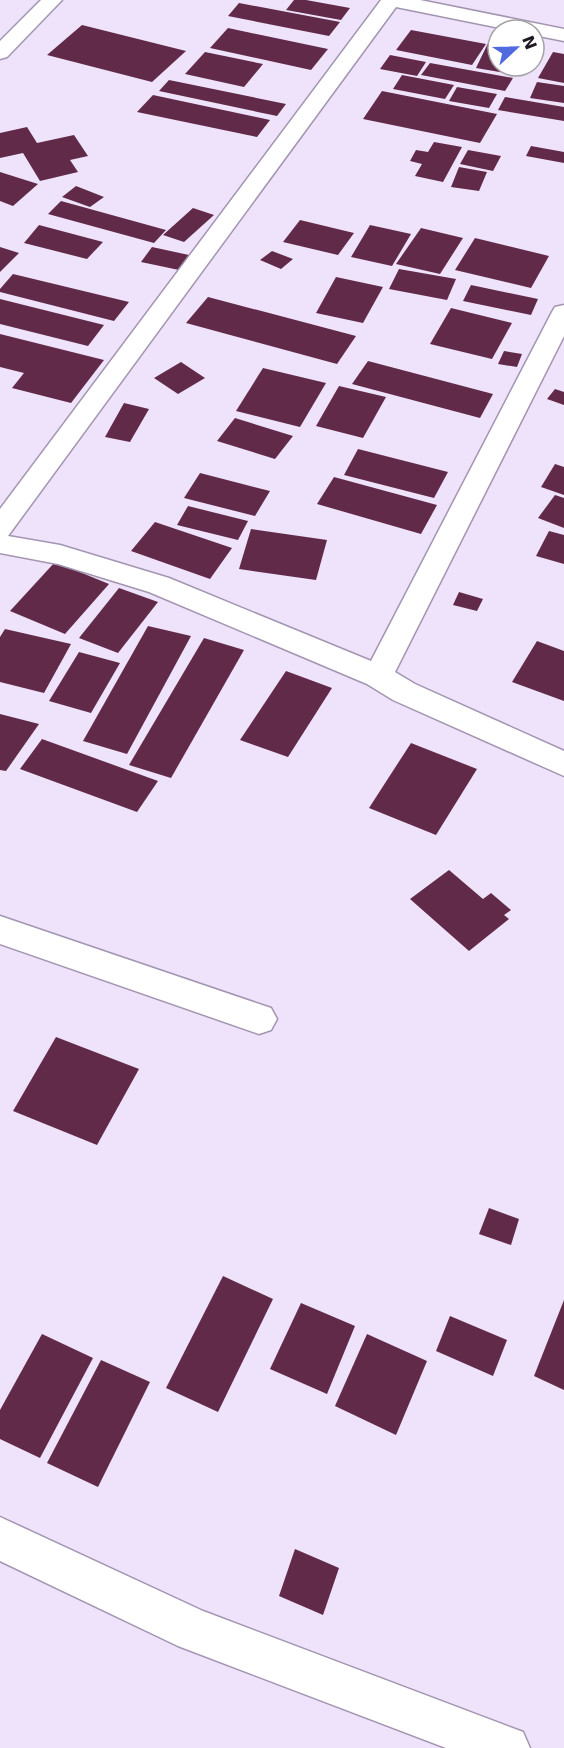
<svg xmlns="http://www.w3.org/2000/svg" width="564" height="1748" font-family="'DejaVu Sans',sans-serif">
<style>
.building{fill:#622a49}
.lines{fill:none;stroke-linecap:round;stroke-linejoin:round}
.street-casing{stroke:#a395b1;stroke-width:3}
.street{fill:#fff;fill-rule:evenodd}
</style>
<rect width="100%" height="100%" fill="#efe3fb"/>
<g class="building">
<path d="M294,0H306L350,8L341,20L286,10Z"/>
<path d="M239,3L340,22L329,36L228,16Z"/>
<path d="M82,25L186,51L152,82L47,55Z"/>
<path d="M228,28L328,49L311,70L210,48Z"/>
<path d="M411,30L486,44L472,65L396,50Z"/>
<path d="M491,37L498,38V66H522L518,75L476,68Z"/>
<path d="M205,52L263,64L244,87L185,74Z"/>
<path d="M553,52L564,54V83L538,78Z"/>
<path d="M390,55L426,62L417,76L380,69Z"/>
<path d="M430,63L513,78L505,91L421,75Z"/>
<path d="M402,75L454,85L445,99L393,89Z"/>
<path d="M169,80L286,104L277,116L159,91Z"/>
<path d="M537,82L564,86V103L530,98Z"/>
<path d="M457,87L497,94L489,108L449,101Z"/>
<path d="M382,91L497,114L480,143L363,119Z"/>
<path d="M153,95L270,120L257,137L137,112Z"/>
<path d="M505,97L564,107V121L498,110Z"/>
<path d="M27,127L37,143L74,135L88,156L70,160L78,172L40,181L23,153L0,158V133Z"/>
<path d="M434,142L462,147L443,182L415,176L422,164L410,161L416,150L428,152Z"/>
<path d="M531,146L564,152V163L526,156Z"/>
<path d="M468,150L501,156L493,171L460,164Z"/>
<path d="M459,167L487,172L479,191L451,187Z"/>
<path d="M0,172L38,184L13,206L0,201Z"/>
<path d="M76,186L104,197L90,207L62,197Z"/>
<path d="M61,201L166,230L154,243L48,214Z"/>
<path d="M193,208L214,215L184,242L163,235Z"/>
<path d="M300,220L354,233L338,255L283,242Z"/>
<path d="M39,225L103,242L87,259L24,243Z"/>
<path d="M370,225L411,234L392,266L351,257Z"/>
<path d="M421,228L463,238L440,274L396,264Z"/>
<path d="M475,238L549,256L531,288L455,270Z"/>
<path d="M0,247L19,253L0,272Z"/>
<path d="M152,247L189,255L179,270L141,262Z"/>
<path d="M272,251L293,259L281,269L260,260Z"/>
<path d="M399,269L456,279L447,300L389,289Z"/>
<path d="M13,274L129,302L114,321L0,292V289Z"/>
<path d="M336,277L383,287L363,323L316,313Z"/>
<path d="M471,285L538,299L531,315L463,301Z"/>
<path d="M208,297L356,336L337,364L186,323Z"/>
<path d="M0,299L104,325L88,346L0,324Z"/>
<path d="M451,308L512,323L492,359L430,344Z"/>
<path d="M0,334L104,360L71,403L12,388L24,373L0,367Z"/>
<path d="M504,351L522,354L517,367L498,364Z"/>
<path d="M368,361L493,394L480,418L352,384Z"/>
<path d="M181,362L205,378L178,394L154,378Z"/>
<path d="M263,368L326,383L300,427L236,411Z"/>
<path d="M339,386L386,397L363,438L316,426Z"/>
<path d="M555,389L564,392V405L547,399Z"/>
<path d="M124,403L149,409L130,442L105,437Z"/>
<path d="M235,418L293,436L275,459L217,441Z"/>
<path d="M358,449L448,472L434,498L344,475Z"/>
<path d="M555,464L564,467V495L541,487Z"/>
<path d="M200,473L270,491L255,516L184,498Z"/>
<path d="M334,477L437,505L421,534L317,504Z"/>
<path d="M555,495L564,498V528L538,518Z"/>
<path d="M188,506L248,521L238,540L177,525Z"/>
<path d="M155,522L232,548L210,579L131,551Z"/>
<path d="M251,529L327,540L316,580L239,569Z"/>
<path d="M549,531L564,535V564L536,556Z"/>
<path d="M55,562L109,584L65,634L10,611Z"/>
<path d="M119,588L158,602L118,653L79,638Z"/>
<path d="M459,592L483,599L477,611L453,605Z"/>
<path d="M148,626L191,636L127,754L83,741Z"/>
<path d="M5,629L71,644L44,693L0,682V637Z"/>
<path d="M204,638L244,650L171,778L129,765Z"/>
<path d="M537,641L564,651V701L512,682Z"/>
<path d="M79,652L120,663L91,713L49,701Z"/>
<path d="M286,671L332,688L288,757L240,740Z"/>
<path d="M0,714L39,724L6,771L0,770Z"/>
<path d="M42,739L158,781L137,812L20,769Z"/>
<path d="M411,743L477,769L436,835L369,808Z"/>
<path d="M449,870L483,899L491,893L511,910L504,915L509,919L469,951L410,899Z"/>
<path d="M56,1037L139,1069L97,1145L13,1111Z"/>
<path d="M489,1208L519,1219L511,1245L479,1234Z"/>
<path d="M223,1276L273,1299L218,1412L166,1388Z"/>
<path d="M564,1300V1390L534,1376Z"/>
<path d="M301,1303L355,1326L327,1394L270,1369Z"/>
<path d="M450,1316L507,1340L493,1376L436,1351Z"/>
<path d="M42,1334L93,1358L40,1458L0,1439V1410Z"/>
<path d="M367,1334L427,1361L396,1435L335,1406Z"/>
<path d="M101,1360L150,1382L98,1487L47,1463Z"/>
<path d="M295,1549L339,1568L323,1615L279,1596Z"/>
</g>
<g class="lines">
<defs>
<g id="street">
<path d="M41,0H62L7,57L0,59V41Z"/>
<path d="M381,0H420L564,29V41L534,35V30H510L396,7L8,536L60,545L169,578L371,661L552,312L555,307L564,305V336L395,672L415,684L564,751V776L393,700L367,684L149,592L58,564L0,553V509Z"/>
<path d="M0,916L271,1008L277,1019L271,1030L259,1034L0,944Z"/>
<path d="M0,1517L203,1611L523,1732L530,1748H446L178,1646L0,1561Z"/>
</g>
</defs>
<use href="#street" class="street-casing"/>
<use href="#street" class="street"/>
</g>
<g transform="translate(516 48) rotate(68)"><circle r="28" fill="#ffffff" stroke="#a5a3a7" stroke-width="1.5"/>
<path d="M0-4.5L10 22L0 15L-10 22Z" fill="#516adf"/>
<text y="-9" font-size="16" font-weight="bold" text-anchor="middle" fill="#1d1822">N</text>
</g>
</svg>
